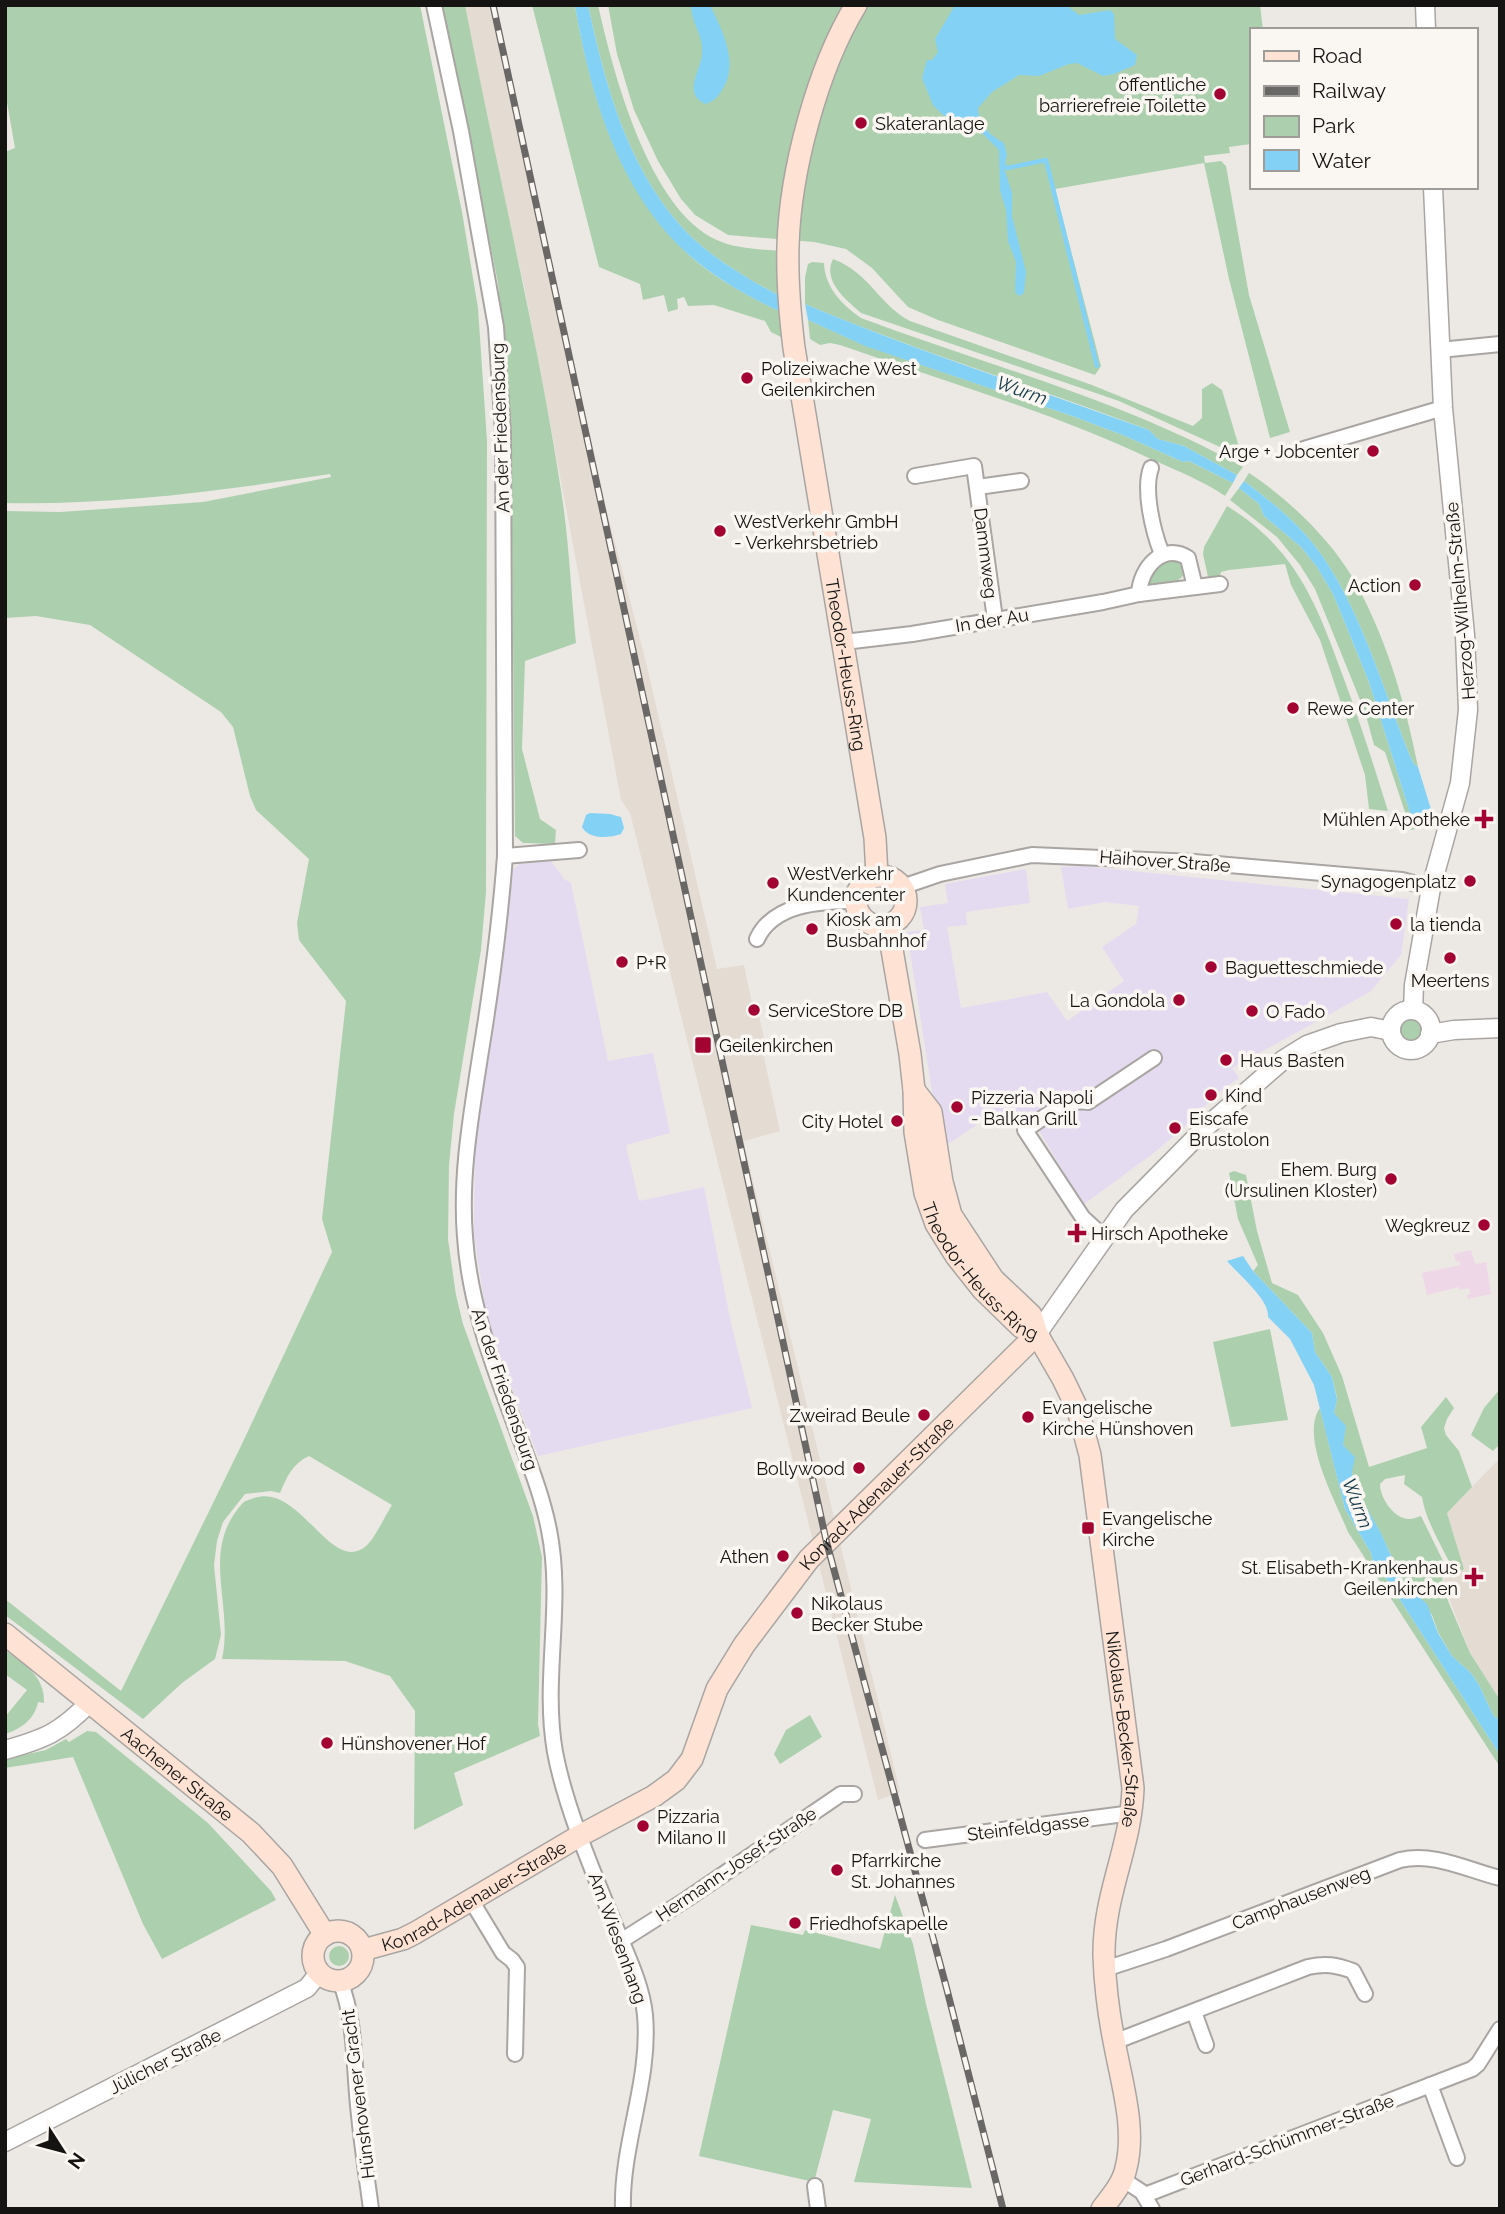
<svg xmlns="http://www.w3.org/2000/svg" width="1505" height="2214" font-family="Raleway,sans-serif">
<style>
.commercial{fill:#e4dbf1}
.built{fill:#e4dbd2}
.education{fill:#eed8e7}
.green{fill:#acd0ae}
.water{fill:#83d2f5}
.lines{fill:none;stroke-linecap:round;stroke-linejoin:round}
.stream{stroke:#83d2f5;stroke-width:4.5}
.minor-casing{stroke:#a9a5a2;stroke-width:18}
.tertiary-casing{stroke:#a9a5a2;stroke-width:21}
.secondary-casing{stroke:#a9a5a2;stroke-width:24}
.minor{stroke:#fff;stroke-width:14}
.tertiary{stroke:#fff;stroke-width:18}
.secondary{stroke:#fee2d4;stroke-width:21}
.rail-casing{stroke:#6a6866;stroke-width:7}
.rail{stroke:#faf6f2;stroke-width:4.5;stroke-dasharray:13;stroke-linecap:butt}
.poi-dot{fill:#a20330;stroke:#faf6f2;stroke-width:2.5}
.labels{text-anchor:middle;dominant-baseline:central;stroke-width:7;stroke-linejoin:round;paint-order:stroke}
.poi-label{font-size:18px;fill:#151413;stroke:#faf6f2;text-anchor:start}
.street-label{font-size:18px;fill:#151413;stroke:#faf6f2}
.water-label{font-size:19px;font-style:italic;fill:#153948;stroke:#faf6f2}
</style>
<rect width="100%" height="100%" fill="#ece9e5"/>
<g class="commercial">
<path d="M551,861L564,879L571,883L608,1061L653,1053L670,1133L626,1145L639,1201L704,1187L731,1323L752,1408L538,1456L488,1326L474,1235L475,1138L507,923L512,870L521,863Z"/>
<path d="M1083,866L1409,899L1401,955L1370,992L1232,1068L1239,1078L1218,1093L1183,1128L1155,1152L1083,1205L1031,1117L1011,1129L997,1111L941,1149L907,932L924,930L920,907L948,903L945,884L1026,869L1030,903L966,912L967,925L947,927L961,1008L1047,992L1067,1021L1124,981L1102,947L1136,924L1139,906L1105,902L1068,909L1061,867Z"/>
</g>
<g class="built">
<path d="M465,5H494L568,362L646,662L717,969L744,965L752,1003H756L764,1038L760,1039L780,1131L744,1141L745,1148L900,1792L878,1800L630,813L621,800L524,285L487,121Z"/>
<path d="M1500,1458V1700L1470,1653L1442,1580L1464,1569L1447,1513Z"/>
</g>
<path class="education" d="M1471,1250L1475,1264L1486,1262L1491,1294L1468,1299L1467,1295L1470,1294L1469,1288L1460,1290L1459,1287L1427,1295L1422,1273L1460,1265L1459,1261L1456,1262L1454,1254Z"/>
<g class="green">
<path d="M5,5H420L462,212L478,308L487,441L486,892L481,950L454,1114L449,1165L448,1239L456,1295L463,1324L533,1516L542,1557L538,1724L540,1736L454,1773L463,1805L414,1830L415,1711L390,1676L345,1661L222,1659C234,1605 200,1552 241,1505C245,1500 249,1500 254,1498C300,1482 331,1576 366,1546C375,1538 385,1516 392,1505L309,1456C293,1463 286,1478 280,1493L271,1491L245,1494L223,1522L217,1541L214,1565L221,1635L215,1659L182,1683L143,1719L5,1615V1599L121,1691L240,1448L332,1252L322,1219L346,1001L299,940L297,923L309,859L256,810L250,796L233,727L221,712L90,625L36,616L5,618V511L60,512L203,502L331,477L330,474C220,491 117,505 5,503V152L15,148L5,91Z"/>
<path d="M442,5H465C496,167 536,327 561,490C569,540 571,592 576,643L525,661L522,749L540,819L556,830L555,844L523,843L515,836L511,435L498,283Z"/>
<path d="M532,5H575C591,99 619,188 689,255C715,279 750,297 781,312V337L771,332L765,321L714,305L688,306L684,297L677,299L678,309L668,312L664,295L643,300L640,284L599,267Z"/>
<path d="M588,5H598C613,72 649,210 717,240C736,249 760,249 781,251L780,296C747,279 704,253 680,225C626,163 605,84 588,5Z"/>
<path d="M608,5H1260L1263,30H1251V144L1229,147L1230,153L1204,156L1205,163L1221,161L1226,166L1249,295L1290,432L1270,438L1229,279L1204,163L1055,189L1101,366L1095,375L938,320L908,307L872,268L846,249L814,242L728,235L695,215L681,199L658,161L634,110L617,54Z"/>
<path d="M833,259C870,273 879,305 910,321L1092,385L1193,426L1202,418V389L1212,383L1222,390L1242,457L1119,401L861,313C846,300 822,281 833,259Z"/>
<path d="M812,262L824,263C825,287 841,304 861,318C989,366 1123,400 1243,467L1237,475L1184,446L1158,439L1149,430C1035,387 918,352 805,304V277L808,264Z"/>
<path d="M808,320L866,346L1075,417L1125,436L1183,462L1189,461L1233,483L1225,496C1203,481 1178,471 1153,460C1053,412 945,382 840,345L830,343L820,345L810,339Z"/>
<path d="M1249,473C1286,497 1328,537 1351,575C1385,633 1405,701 1418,767L1414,764L1410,756C1383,689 1359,603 1315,546C1295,520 1269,500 1244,481Z"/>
<path d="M1239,488L1259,504L1264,516L1301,547L1317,567L1333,594L1369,682L1415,829L1411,830L1385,752L1374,745L1365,712L1315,589L1300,565L1277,537L1230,500Z"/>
<path d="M1227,506C1297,549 1317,605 1344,679C1360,722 1374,766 1388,811L1369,809L1365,775L1320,640L1291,585L1285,564L1229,570L1221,572L1220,576L1208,577L1203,554L1204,547Z"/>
<path d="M1172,559C1182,562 1190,573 1178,580C1171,585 1156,586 1149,585L1147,583C1153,570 1159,564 1172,559Z"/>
<circle cx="1410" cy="1029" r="12"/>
<path d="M1234,1171L1246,1175L1257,1231L1272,1283L1298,1295L1323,1333L1342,1376L1369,1467L1427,1448L1421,1427L1446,1397L1454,1408L1447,1419L1444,1428L1446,1435L1459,1451L1472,1487L1447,1513L1464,1569L1455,1574C1444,1549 1426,1523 1422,1497L1404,1484L1405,1475L1385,1479L1380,1484C1380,1498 1394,1519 1409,1519C1413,1519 1417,1517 1421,1516L1447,1569L1442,1580L1446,1596L1470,1653L1500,1700V1721L1493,1715L1479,1685L1471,1673L1452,1656L1438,1632L1432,1615L1418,1596L1404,1583L1381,1534L1353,1484L1352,1472L1342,1441L1345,1431L1334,1413L1337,1398L1332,1377L1315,1352L1312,1333L1253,1271L1258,1265L1238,1219L1229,1173Z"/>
<path d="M1270,1329L1288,1420L1231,1427L1213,1342Z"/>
<path d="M1500,1389V1444L1493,1451L1471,1435L1484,1408Z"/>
<path d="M1320,1408L1345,1509L1371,1553L1373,1562L1382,1572L1500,1755V1767L1348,1532C1337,1504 1299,1437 1320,1408Z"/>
<path d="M5,1650C25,1665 45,1676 44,1703L38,1702C35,1719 21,1729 5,1734V1717L27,1690L5,1674Z"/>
<path d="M810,1715L822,1737L780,1764L774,1754L786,1730Z"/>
<path d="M87,1731L96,1732L208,1823L271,1891L276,1900L162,1959L143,1924L73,1757L5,1768V1759L46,1750L66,1739L69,1742Z"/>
<path d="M895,1895L913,1944L926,2004L972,2188L854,2182L871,2119L833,2110L814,2182L699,2156L751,1925L803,1935L805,1930L880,1949Z"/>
<circle cx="339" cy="1956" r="10"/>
</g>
<g class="water">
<path d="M575,5H588C605,84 626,163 680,225C704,253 747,279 780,296L781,312C749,297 716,279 689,255C619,193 590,95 575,5Z"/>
<path d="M691,5H710C722,30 740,64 722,90C718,97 713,102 705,104C682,93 701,70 702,54C704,36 691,23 691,5Z"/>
<path d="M955,5H1066L1079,15L1110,10L1114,14L1115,39L1137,55L1135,65L1114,74L1103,76L1077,63L1069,64L1039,76L1019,75L992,92L978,108C979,126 990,135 1004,143L1007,155L1004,168L1012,193V216L1026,272L1024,293L1019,296L1015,292L1016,262L1008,241L1006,210L1000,190L999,150L974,125H965L943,115L933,105L922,78L927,60H932L938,52L935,39Z"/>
<path d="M805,304C918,352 1034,388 1149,430L1158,439L1184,446L1237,475L1233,483L1189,461L1183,462L1125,436L1075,417L865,346L808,320Z"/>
<path d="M1244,481C1269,500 1295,520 1315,546C1359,603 1383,689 1410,756L1414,764L1418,767L1434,819L1415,829L1369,682L1333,594L1317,567L1301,547L1264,516L1259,504L1239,488Z"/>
<path d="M590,813L610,814L621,817L624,828L621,834C609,838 589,840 582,827L586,815Z"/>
<path d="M1243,1256L1253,1271L1312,1333L1315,1352L1332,1377L1337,1399L1334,1413L1346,1426L1343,1445L1355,1457L1352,1472L1353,1484L1381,1533L1403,1583L1427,1604L1438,1633L1452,1656L1471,1673L1479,1685L1493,1715L1500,1721V1755L1382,1572L1373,1562L1371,1553L1345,1509L1314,1385L1290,1339L1268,1317C1270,1300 1238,1274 1227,1261Z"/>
</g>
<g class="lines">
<path class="stream" d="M1004,166L1007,168L1046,160L1097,366"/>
<defs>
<g id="minor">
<path d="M434,5L461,131L496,327L503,433L505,856C500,924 491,990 480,1057C471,1116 460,1176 465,1237C469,1297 489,1355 510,1411C524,1451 541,1489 549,1530C564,1605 542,1678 555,1752C565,1806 593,1872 614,1923C626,1953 642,1984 645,2015C651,2081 621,2144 623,2209"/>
<path d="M1440,350L1500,344"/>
<path d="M1304,449L1443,408"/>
<path d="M1151,468C1143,490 1153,532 1162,554"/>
<path d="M915,476L974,466L995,619"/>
<path d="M978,487L1021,481"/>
<path d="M1139,594C1140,568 1163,542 1188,558L1195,587"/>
<path d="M844,642L912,634L1103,602L1139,594L1220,584"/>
<path d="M505,856L579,850"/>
<path d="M902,887L940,874L1032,855L1194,862L1402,880L1431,888"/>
<path d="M757,939C773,904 820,901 855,901"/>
<path d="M1104,1237L1083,1218L1025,1130C1044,1118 1065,1098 1088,1102L1154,1058"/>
<path d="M925,1840L1132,1813"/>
<path d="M471,1900L503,1953L512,1960L517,1967L515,2054"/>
<path d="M621,1941L687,1899L841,1794H854"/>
<path d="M1105,1969L1166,1949L1400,1860C1435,1852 1467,1870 1500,1878"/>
<path d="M340,1981C354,2016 354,2057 357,2094C360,2133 366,2171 371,2209"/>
<path d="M1194,2012L1206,2045"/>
<path d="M1114,2042L1308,1967C1326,1963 1336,1965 1353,1971L1365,1994"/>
<path d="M1430,2085L1457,2158"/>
<path d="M1122,2179L1142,2192L1152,2209"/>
<path d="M815,2186L818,2209"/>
<path d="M1145,2195L1472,2069L1478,2064L1500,2029"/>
</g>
<g id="tertiary">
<path d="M1425,5L1426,30"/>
<path d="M1413,1010L1414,985L1431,888L1460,783L1468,710L1465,635L1443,408L1433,187"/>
<circle cx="1411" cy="1030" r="20"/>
<path d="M1430,1034L1454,1030L1500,1028"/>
<path d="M1037,1334L1124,1210L1206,1127L1283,1060L1307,1045L1341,1033L1371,1027L1391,1031"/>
<path d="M5,1750C45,1739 61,1732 90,1702"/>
<path d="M5,2142L307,1988L319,1973"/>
</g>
<g id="secondary">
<path id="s1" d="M856,5C817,69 790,172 788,246C787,279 790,315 794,348L875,838L877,875"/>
<circle cx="881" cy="901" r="25"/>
<path id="s2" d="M886,926L891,944L910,1054L914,1090L915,1132L925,1193L936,1224L956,1256L983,1290L1021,1327L1037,1334"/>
<path id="s3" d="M914,1090L931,1112L942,1182L951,1215L993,1279L1031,1315L1037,1334L1063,1379L1078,1410L1090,1455L1133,1788C1131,1848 1103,1895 1104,1956C1105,1985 1109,2017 1115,2046C1122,2084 1136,2129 1126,2168C1123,2183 1112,2196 1102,2209"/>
<path id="s4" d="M5,1634L251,1833L282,1866L325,1935"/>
<circle cx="338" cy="1956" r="25"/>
<path id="s5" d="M363,1950L403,1939L415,1933L581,1835L654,1796L676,1780L692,1759L717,1689L744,1645L809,1559L1037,1334"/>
</g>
</defs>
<use href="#minor" class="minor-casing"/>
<use href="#tertiary" class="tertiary-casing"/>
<use href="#secondary" class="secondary-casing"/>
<use href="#minor" class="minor"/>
<use href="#tertiary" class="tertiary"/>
<use href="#secondary" class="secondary"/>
<defs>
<path id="rail" d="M493,5L826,1540L946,1986L1003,2209"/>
</defs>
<use href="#rail" class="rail-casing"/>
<use href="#rail" class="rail"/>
</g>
<g class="poi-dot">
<circle cx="1220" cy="94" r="7"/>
<circle cx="861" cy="123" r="7"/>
<circle cx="747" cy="378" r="7"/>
<circle cx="1373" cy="451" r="7"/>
<circle cx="720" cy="531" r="7"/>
<circle cx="1415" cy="585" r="7"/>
<circle cx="1293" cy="708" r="7"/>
<path d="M1480.5 808.5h7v7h7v7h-7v7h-7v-7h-7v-7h7z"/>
<circle cx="1470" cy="881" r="7"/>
<circle cx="773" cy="883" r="7"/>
<circle cx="1396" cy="924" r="7"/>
<circle cx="812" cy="929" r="7"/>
<circle cx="1450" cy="958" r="7"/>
<circle cx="622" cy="962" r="7"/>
<circle cx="1211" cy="967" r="7"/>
<circle cx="1179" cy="1000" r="7"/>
<circle cx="754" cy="1010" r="7"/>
<circle cx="1252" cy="1011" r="7"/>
<rect x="694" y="1036" width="18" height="18" rx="3.5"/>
<circle cx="1226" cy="1060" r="7"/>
<circle cx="1211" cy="1095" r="7"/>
<circle cx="957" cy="1107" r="7"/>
<circle cx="897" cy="1121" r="7"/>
<circle cx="1175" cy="1128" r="7"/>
<circle cx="1391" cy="1179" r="7"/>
<circle cx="1484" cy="1225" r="7"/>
<path d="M1073.5 1222.5h7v7h7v7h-7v7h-7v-7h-7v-7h7z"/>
<circle cx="924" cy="1415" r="7"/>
<circle cx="1028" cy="1417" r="7"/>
<circle cx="859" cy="1468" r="7"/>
<rect x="1081" y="1521" width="14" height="14" rx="3.5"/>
<circle cx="783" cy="1556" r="7"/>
<path d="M1470.5 1566.5h7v7h7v7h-7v7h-7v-7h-7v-7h7z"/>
<circle cx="797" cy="1613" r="7"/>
<circle cx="327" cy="1743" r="7"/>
<circle cx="643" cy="1826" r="7"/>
<circle cx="837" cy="1870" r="7"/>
<circle cx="795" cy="1923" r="7"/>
</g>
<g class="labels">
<g class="poi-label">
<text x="1206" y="84" text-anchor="end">öffentliche<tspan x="1206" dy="21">barrierefreie Toilette</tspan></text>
<text x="875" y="123">Skateranlage</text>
<text x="761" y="368">Polizeiwache West<tspan x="761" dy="21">Geilenkirchen</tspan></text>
<text x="1359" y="451" text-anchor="end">Arge + Jobcenter</text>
<text x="734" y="521">WestVerkehr GmbH<tspan x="734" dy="21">- Verkehrsbetrieb</tspan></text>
<text x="1401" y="585" text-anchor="end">Action</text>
<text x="1307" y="708">Rewe Center</text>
<text x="1470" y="819" text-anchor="end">Mühlen Apotheke</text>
<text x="787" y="873">WestVerkehr<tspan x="787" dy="21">Kundencenter</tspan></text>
<text x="1456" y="881" text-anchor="end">Synagogenplatz</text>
<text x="826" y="919">Kiosk am<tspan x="826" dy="21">Busbahnhof</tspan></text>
<text x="1410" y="924">la tienda</text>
<text x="636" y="962">P+R</text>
<text x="1225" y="967">Baguetteschmiede</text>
<text x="1450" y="980" text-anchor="middle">Meertens</text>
<text x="1165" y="1000" text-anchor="end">La Gondola</text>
<text x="768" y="1010">ServiceStore DB</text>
<text x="1266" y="1011">O Fado</text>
<text x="719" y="1045">Geilenkirchen</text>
<text x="1240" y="1060">Haus Basten</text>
<text x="1225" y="1095">Kind</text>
<text x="971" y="1097">Pizzeria Napoli<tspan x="971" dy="21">- Balkan Grill</tspan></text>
<text x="1189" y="1118">Eiscafe<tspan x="1189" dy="21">Brustolon</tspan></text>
<text x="883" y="1121" text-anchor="end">City Hotel</text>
<text x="1377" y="1169" text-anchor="end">Ehem. Burg<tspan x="1377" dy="21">(Ursulinen Kloster)</tspan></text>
<text x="1470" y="1225" text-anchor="end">Wegkreuz</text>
<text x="1091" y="1233">Hirsch Apotheke</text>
<text x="1042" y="1407">Evangelische<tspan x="1042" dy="21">Kirche Hünshoven</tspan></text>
<text x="910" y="1415" text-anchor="end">Zweirad Beule</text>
<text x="845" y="1468" text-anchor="end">Bollywood</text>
<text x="1102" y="1518">Evangelische<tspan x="1102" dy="21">Kirche</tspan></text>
<text x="769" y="1556" text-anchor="end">Athen</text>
<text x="1458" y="1567" text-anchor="end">St. Elisabeth-Krankenhaus<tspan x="1458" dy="21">Geilenkirchen</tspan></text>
<text x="811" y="1603">Nikolaus<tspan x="811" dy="21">Becker Stube</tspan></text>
<text x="341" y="1743">Hünshovener Hof</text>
<text x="657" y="1816">Pizzaria<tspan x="657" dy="21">Milano II</tspan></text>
<text x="851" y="1860">Pfarrkirche<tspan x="851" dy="21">St. Johannes</tspan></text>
<text x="809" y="1923">Friedhofskapelle</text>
</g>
<g class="street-label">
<text transform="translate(500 428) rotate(-92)">An der Friedensburg</text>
<text transform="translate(986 553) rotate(83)">Dammweg</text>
<text transform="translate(1460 601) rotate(-95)">Herzog-Wilhelm-Straße</text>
<text transform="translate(992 620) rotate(-9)">In der Au</text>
<text stroke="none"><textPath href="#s1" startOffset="676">Theodor-Heuss-Ring</textPath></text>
<text transform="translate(1165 861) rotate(4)">Haihover Straße</text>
<text stroke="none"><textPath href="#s2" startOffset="368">Theodor-Heuss-Ring</textPath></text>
<text transform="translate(505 1389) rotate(71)">An der Friedensburg</text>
<text stroke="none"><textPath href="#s5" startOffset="712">Konrad-Adenauer-Straße</textPath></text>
<text stroke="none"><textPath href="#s3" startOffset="691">Nikolaus-Becker-Straße</textPath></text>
<text stroke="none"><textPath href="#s4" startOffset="222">Aachener Straße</textPath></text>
<text transform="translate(1028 1827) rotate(-7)">Steinfeldgasse</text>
<text transform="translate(736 1864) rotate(-34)">Hermann-Josef-Straße</text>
<text stroke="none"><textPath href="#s5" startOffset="124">Konrad-Adenauer-Straße</textPath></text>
<text transform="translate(1301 1898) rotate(-21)">Camphausenweg</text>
<text transform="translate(618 1938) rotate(70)">Am Wiesenhang</text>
<text transform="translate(165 2061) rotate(-27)">Jülicher Straße</text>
<text transform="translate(358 2094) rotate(-97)">Hünshovener Gracht</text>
<text transform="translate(1287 2140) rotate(-21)">Gerhard-Schümmer-Straße</text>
</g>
<g class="water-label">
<text transform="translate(1022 390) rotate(20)">Wurm</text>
<text transform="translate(1358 1503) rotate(69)">Wurm</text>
</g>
</g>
<rect width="1505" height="2214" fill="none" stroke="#151413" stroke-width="14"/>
<rect x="1250" y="28" width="228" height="161" fill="#faf6f2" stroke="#9e9c99" stroke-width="2"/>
<rect x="1264" y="51" width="35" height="10" fill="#fee2d4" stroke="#9e9c99" stroke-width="2"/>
<text x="1312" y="63" font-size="21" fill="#151413">Road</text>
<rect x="1264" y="86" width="35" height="10" fill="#6a6866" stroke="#9e9c99" stroke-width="2"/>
<text x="1312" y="98" font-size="21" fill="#151413">Railway</text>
<rect x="1264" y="116" width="35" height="21" fill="#acd0ae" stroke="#9e9c99" stroke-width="2"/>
<text x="1312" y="133" font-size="21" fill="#151413">Park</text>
<rect x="1264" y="150" width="35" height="21" fill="#83d2f5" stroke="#9e9c99" stroke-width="2"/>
<text x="1312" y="168" font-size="21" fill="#151413">Water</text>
<g transform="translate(63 2151) rotate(126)" stroke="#faf6f2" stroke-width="5" paint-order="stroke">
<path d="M0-5L12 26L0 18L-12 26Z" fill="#151413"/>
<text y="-10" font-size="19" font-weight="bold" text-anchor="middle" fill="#151413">N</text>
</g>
</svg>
